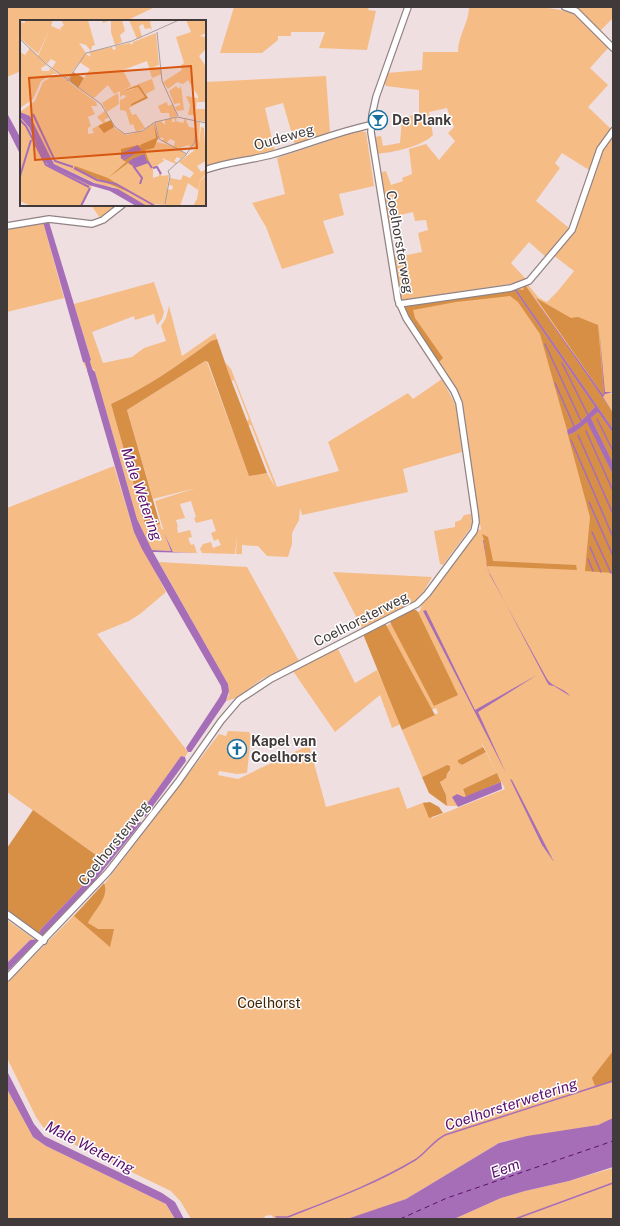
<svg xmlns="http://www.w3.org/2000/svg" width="620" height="1226" font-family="'Public Sans',sans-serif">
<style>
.green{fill:#f5bc86}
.forest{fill:#d68f45}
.water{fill:#a76eb8}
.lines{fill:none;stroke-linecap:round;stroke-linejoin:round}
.stream{stroke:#a76eb8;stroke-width:1.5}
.canal{stroke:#a76eb8;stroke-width:5}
.ferry{stroke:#5b106d;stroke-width:1;stroke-dasharray:5 4;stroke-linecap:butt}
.street-casing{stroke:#918384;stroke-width:8}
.street{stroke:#fff;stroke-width:5.5}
.labels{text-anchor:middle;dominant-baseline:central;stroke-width:3;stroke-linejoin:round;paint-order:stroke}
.poi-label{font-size:14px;font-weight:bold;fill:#413a3b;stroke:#fff;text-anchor:start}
.street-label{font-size:14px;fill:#413a3b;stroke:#fff}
.park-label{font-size:14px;fill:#402303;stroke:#fff}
.water-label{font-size:15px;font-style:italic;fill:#5b106d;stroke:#fff}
.inset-river{fill:none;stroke:#a76eb8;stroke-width:2}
.inset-road{fill:none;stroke:#a99d9f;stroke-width:1}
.view{fill:#d75611;fill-opacity:0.15;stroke:#d75611;stroke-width:2}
.inset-edge{fill:none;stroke:#413a3b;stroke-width:2}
</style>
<rect width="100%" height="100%" fill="#efdfe1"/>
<g class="green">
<path d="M7,7H155L126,21H21V71L7,77Z"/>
<path d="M234,7H369L368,10L376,11L367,50L319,48L325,32H291V36H278V40L262,53H220Z"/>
<path d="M469,7C492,7 560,3 576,16L609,47L590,68L608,85L588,107L611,129L599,145L589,170L562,153L555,163L560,168L536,201L569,228L546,257L529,242L511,263L526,279L517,283L403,300L400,298L392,258L422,252L418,233L428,230L426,220L415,221L413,212L400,215V221L387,224L379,173L386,171L391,185L403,181L402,178L412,174L409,149L426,144L439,160L455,141L448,133L454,127L447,108L429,112L433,135C421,147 394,152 377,154L374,137L381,136L383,146L400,143L402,118L419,114V90L386,86L384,82L387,73L422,70L423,52H458C458,35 469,23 469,7Z"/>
<path d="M572,7H613V18L599,32Z"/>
<path d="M326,76L330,132L295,145L283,103L265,108L275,152L205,167V82Z"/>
<path d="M358,131L366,132L374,186L339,194L344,215L323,221L334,253L282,269L266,227L252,203L285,194L277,158Z"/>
<path d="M613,135V392H607L613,394V1118C582,1136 534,1132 499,1143L406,1199L386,1207L347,1219H275L271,1215L265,1216L264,1219H191L181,1202L171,1191L50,1133L43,1127L36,1117L7,1058V983L102,887L219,734L226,736L228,731L249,732L251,736L247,773L237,774L219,771L218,775L238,779L309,745L326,807L399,787L407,809L425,802L432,818L505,789L482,743L483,747L458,760L462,765L486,752L497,773L463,789L466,797L462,798L457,794V806H447L446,795L440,781L450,771L447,765L422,777L402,730L438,713L436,708L392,728L380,695L335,732L293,671L337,647L355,683L377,670L385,687L365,635L420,611L423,600L477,529L481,530L461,404L405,307L407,306L415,309L513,291L528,285L539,298L547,302L557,292L574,271L553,255L567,239L599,153Z"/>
<path d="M91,205H118L100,218Z"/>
<path d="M43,222L64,298L7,312V230Z"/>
<path d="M154,282L164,312L162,319L157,325L154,314L135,320L134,316L92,332L103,363L132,357L144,348L166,341L161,326L166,318L169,306L182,356L215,333L217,339L211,341C179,365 147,387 111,404L146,528L160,524L162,530L163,529L155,501L196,488L153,499L127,410L205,361L207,362L249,475L267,473L275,487L251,425H249V428L247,421L249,419L234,380L231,381L225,362L231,369L277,487L339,471L328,442L408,393L413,399L442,379L456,406L462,452L403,469L408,492L302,515L300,508L299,520L292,533V544L288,557L267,556L258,546L242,545V554H236L237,537L235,554L202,553L200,549L203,544L211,542L213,548L221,545L218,539L214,541L211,533L216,531L212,519L196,523L194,518L196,517L191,501L180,504L185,518L176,520L178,527H177L178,533L190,530L192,537L188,538L191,545L194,544L197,553L173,552L164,533L171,551L152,550L137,519L94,369L87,370L83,362L88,363L91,360L74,304Z"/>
<path d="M114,466L134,532L166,592L140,614L129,621L97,634L188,752L185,757L181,756L141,812L139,819L129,827L103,860L7,792V508Z"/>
<path d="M471,514L472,524L469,530L443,565L440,564L434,531L455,527V522L461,520L464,515Z"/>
<path d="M159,562L247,567L299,661L262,679L236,698L226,701L229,695L228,684Z"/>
<path d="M333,572L432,577L420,598L411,605L362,628Z"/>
<path d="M7,920L34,939L30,940L7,963Z"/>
<path d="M7,1089L33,1137L46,1146L166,1204L175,1219H7Z"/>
<path d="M613,1168V1219H454L501,1198L525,1191L569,1181Z"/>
</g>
<g class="forest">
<path d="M525,285L613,413V429L516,289L523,290Z"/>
<path d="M514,289L595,407L579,423L567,430L540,334L518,302L510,296L456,302L413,310L415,318L443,358L438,363L405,309L407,305Z"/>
<path d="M536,298L571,318L578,317L598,325L604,393L603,395Z"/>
<path d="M217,339L230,377L267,473L249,476L208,362L205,361L127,410L160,524L146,528L111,404C147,387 179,365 211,341Z"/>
<path d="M598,412L613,433V463L591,418Z"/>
<path d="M587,421L613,475V573L585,571L590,517L568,435L575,432Z"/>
<path d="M482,534L488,537L493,561L576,565L577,570L487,566L484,540Z"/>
<path d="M412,610H416L418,612L458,695L434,706L390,622Z"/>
<path d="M385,623L435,715L402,730L363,634Z"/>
<path d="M483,747L486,752L462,765L458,762V760Z"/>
<path d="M447,765L450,766V770L447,774L446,778L440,782L446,795L447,806L429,793L422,777Z"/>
<path d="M497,773L501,782L466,797L463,789Z"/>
<path d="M430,802L439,807L443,813L429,818L423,803Z"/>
<path d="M33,810L103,860L86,882L41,929L40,934L7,910V848Z"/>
<path d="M104,883C110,898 93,911 88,923L98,929H114L110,947L74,916Z"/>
<path d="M613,1051V1081L595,1086L592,1078Z"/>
</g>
<g class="water">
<path d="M7,113L21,139V156L7,128Z"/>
<path d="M43,222H49L91,360L88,363L83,362Z"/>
<path d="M525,285L603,395L604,393L599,328L605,392H613L605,394L603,397L613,413Z"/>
<path d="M514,289H516L613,429V433L598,412L591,418L613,463V475L587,422L575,432L568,435L567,430L579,423L595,407Z"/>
<path d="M91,368L95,372L137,519L152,550L171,551L164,533L173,552L196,553L153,552L228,684L229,691L226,701L191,752H188L186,748L219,698L222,692L221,686L142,549L134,532L87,370Z"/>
<path d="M483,540H484L487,566L490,575L547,679C552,687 564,688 570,696L554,686L549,685L547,682L488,570Z"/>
<path d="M426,610L475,710L537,675L478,712L506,773L423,611Z"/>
<path d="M181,756L185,757L186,761L145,817L141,812Z"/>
<path d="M510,779L512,780L554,862L542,845Z"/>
<path d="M501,782L502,789L458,807L452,797L457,794L464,797Z"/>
<path d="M139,819L141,823L89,888L7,972V963L30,940L37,939L41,929L86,882L129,827Z"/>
<path d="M7,1071L34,1124L44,1136L162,1193L175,1202L184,1219H175L166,1204L46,1146L33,1137L7,1089Z"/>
<path d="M613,1118V1167L569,1181L525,1191L501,1198L454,1219H347L406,1199L499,1143L527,1136L598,1125Z"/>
</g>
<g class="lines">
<g class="stream">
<path d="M545,344L581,421"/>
<path d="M562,363L588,415"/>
<path d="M555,383L574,426"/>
<path d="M597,419L613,451"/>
<path d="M586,431L613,491"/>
<path d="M578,435L613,514"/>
<path d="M571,440L613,537"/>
<path d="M589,502L613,556"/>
<path d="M592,532L611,573"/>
<path d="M590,547L601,572"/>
<path d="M588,559L593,571"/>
<path d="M276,1217H288C331,1200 375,1184 415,1160C426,1153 433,1141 445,1135L613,1081"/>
<path d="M515,1219L613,1183"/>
</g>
<path class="canal" d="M86,357L91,374"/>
<path class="ferry" d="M400,1219L447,1198L613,1141"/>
<defs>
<g id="street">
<path d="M565,7L576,11L613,48"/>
<path d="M205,170C229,161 250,161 274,154C306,145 337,132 370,125"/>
<path d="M7,226L49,219L92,224L103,220L122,205"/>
<path d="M399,304L511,288L529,281L572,230L600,149L613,131"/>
<path d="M7,914L44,941"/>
<path d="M7,978L108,872L178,782L221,721L239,700L271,679L417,604L427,594L474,531L476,522L475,513L459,403L454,391L406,318L398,300L371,132L372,115L376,97L408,7"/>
</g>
</defs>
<use href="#street" class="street-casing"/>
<use href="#street" class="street"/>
</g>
<defs>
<symbol id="bar-ring" viewBox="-11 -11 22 22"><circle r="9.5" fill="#fff" stroke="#18709f" stroke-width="1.5"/><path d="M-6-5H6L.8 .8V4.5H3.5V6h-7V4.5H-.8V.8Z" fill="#18709f"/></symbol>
<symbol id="church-ring" viewBox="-11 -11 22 22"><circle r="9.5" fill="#fff" stroke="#18709f" stroke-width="1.5"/><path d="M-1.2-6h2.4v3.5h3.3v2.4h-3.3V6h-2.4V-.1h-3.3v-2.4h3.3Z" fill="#18709f"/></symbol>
</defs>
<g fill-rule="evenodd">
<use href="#bar-ring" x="367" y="109" width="22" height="22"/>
<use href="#church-ring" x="226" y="738" width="22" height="22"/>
</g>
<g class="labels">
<g class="poi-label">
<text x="392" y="120">De Plank</text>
<text x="251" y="741">Kapel van<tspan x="251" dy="16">Coelhorst</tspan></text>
</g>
<g class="street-label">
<text transform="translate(284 137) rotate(-16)">Oudeweg</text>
<text transform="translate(400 242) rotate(80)">Coelhorsterweg</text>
<text transform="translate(361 619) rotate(-27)">Coelhorsterweg</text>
<text transform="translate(114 843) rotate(-51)">Coelhorsterweg</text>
</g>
<g class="park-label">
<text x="269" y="1003">Coelhorst</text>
</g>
<g class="water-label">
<text transform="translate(142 494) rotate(71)">Male Wetering</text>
<text transform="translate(511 1104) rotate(-18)">Coelhorsterwetering</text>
<text transform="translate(90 1147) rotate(27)">Male Wetering</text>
<text transform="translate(505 1168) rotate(-20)">Eem</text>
</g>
</g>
<g transform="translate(20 20)">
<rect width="186" height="186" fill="#efdfe1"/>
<path d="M5,0H33L31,6L41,10L40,8L44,5L41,0H68L75,25L72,26L71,31L66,25L59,23L66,33L47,59L32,48L36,42L31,39L27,44L18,36L30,9L18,34L0,18V2L5,3ZM82,0H102L105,11L100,15L102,22L95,25L91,12V0L83,3ZM109,0H133L130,2L132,10L130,8L125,9L123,4L119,6L122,17L117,19ZM166,0H186V13L180,16L185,17L186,14V29L179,36L186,47V82H177L178,76L168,60L163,64L157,62L148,69L143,62L162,50L160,46L164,43L156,17L171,12ZM136,13L139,45L133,47H140L142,54L132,58L127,41L103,50L111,66L94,74L88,65L74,78L58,68L70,49L59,42L66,34L71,37L69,32L92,27L93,30L96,29L95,26L110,23L112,25L113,22ZM10,28L26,45L21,48L22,51H29L30,48L38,54H33L21,61L13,79L0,88V32L5,35ZM33,56H41L76,82L77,86H71L75,94L68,97L71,106L68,108V114L74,113L72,109L78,106L81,111L79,105L83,103L77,97L85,91L89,97L84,100L86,102L91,101L94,108L106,115L123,111L134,103L138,119L136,122L154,126L155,121L150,119L146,124L142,121L144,118H139L136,102L141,101L145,105V100L152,98V102H155L154,97H157L156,101L163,103L165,98L169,107L175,108V120L176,101L180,102L179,124L181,107L184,108L186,141L177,146L181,152L186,149V154L180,160L178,170L168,163L160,186L132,184L133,186H127L93,167L82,166L34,144L10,96L0,92L15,81L23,62ZM176,121L173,126L176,129L159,142L174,153L170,158L163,155L161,160L150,158L149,165L153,166L152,170L147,169L149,155L142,156L139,152V156L133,158V148L144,141L142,138L156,144L158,143L154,141L157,137L161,139L166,134L157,127L160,128L168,125L171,127ZM132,59L135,69L126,74L129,78L119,65L104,72L118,67L125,77L111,84V86L125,79L109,88L112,95L116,94L125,108L116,112L113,104L110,105L106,91L100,90V78L101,80L107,76L103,75L100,77V71ZM156,66L159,69L161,66L164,90L157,91L155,87L160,85V83L154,84L149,71ZM98,73L99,84L87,92L82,83ZM166,76L177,78L176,89H186V102L175,100V95H168L170,85ZM147,82L148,86L153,84L157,96L150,98L149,93H141L138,86ZM0,97L9,107L27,144L72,166L62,186H11L0,181ZM186,155V185L173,186L177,179L180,161Z" fill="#f5bc86" fill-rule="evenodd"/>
<path d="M53,52L64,58L58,68L49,60ZM119,65L128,78L111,86V84L125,77L118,67L103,71ZM91,100L94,107L84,113L78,106ZM134,103L138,118L134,128L125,130L129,142L114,147L108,143L88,158L111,173L54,149L55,146L88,158L106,142L101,138V129L119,125L121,128L106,138L121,128L120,125L136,118Z" fill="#d68f45"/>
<path d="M0,92L10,96L34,144L74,163L98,169L127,186H116L90,171L69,165L29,146L22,138L9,107L0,97Z" fill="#a76eb8"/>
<path class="inset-river" d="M0,94L8,101L26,139L33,146L75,165L97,171L122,186M13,94L35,141L53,147M0,100L6,106L26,145L69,167M101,135L118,126M101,136L119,127M101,138L120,128M103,140L121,129M112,140L125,135M109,142L125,137M109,143L126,138M111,144L126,140M113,146L127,141M54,148L77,160L96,164L135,186M133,148L137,147L141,154M0,156L11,120M120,164L122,158L114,147L128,142L132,148M61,186L70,168"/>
<path class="inset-road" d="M137,12L142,61L158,96M0,19L26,44L81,84L95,107L105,114L122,111L135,102L157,97L186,103M47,61L66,33L112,21L159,0M135,102L139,119L167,134M145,184L150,156L148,151L165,136L175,122L176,101"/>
<path class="view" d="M171,46L177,128L15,140L9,58Z"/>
<rect width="186" height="186" class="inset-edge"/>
</g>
<rect width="620" height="1226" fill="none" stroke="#413a3b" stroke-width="16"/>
</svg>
